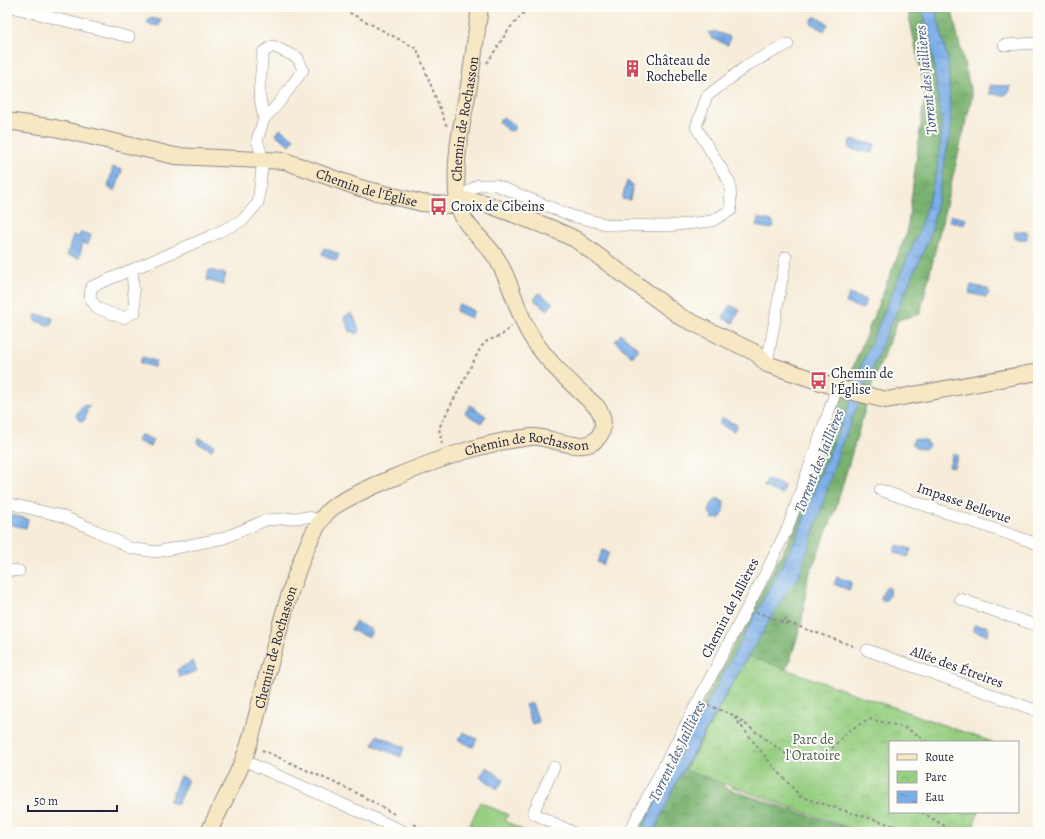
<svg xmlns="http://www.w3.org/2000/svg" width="1045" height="839" font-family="Alegreya,serif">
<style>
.forest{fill:url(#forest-crowns);stroke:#4e6a56}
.park{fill:url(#park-crowns);stroke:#5c785e}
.pitch{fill:#97cf82;stroke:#5c785e}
.water{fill:url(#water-ripples);stroke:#4e6891}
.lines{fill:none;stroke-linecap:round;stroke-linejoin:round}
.street-casing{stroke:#8c878a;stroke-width:12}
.secondary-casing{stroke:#8c878a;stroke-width:18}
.path{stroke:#8c878a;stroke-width:2;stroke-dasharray:3 3;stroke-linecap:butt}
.street{stroke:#fff;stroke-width:11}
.secondary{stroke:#f7e8c3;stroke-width:16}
.labels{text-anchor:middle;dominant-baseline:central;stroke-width:4;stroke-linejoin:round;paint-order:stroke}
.poi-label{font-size:14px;fill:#22223b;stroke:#fdfcf7;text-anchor:start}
.street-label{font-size:14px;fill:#22223b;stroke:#fdfcf7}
.park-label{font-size:14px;fill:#4b5f54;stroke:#fdfcf7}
.water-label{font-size:15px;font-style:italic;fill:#465a80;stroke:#fdfcf7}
</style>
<defs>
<pattern id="forest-crowns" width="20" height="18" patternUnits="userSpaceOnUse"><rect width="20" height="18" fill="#79b270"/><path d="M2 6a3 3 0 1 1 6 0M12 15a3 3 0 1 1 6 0" fill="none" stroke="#63905d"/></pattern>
<pattern id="park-crowns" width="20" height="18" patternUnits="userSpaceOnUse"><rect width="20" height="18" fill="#97cf82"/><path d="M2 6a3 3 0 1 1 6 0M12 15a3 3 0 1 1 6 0" fill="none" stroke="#82b171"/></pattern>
<pattern id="water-ripples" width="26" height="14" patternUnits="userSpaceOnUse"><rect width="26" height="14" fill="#7baee7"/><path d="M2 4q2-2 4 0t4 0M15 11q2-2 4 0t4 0" fill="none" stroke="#648dbc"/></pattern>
</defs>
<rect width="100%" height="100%" fill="#fdfcf7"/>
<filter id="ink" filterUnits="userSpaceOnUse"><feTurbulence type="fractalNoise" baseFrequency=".025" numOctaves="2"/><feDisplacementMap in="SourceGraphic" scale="8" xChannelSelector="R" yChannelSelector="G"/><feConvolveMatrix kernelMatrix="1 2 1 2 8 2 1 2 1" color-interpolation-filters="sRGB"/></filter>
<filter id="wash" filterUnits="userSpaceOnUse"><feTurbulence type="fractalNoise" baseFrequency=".012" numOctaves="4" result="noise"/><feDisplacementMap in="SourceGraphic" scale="16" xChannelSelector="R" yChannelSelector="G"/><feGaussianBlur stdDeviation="0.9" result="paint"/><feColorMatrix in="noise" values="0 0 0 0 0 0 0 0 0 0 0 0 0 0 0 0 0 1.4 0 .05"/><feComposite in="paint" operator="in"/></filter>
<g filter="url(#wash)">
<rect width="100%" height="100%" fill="#f6ecd9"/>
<path class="forest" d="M907,7H951L972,97L920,314L898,320L873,382L834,514L808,577L802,621L789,664L755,714L723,787L857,832H638L669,768L794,530L847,383L907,232L925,91Z"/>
<path class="park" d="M748,656L992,742H890V812H978L972,832H860L685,770Z"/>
<path class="pitch" d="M480,802L508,815L505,821L527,832H467Z"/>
<g class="water">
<path d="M922,7H935L948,61L951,129L933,224L929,239L887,332L839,451L812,538L797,580L790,587L748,656L676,783L654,832H641L678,758L797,537L816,484L848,408L859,371L919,231L937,172L942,126L931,44Z"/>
<path d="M816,17L828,24L824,31L812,24L811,22L813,18Z"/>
<path d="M149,18L161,20L159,26L147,24Z"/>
<path d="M713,31L730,37L728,45L711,38V36L708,33L710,32L713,33Z"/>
<path d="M990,85L1010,86V91L1005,95L989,94Z"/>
<path d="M503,117L514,125V130L509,131L499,122Z"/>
<path d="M280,129L294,139L290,145L276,135Z"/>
<path d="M850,140L875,144L873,153L849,149Z"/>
<path d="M113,167L122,170L116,189L113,191L108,187Z"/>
<path d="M627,181L633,185L630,200L622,199Z"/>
<path d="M951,215L966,219L964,225L949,221Z"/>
<path d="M758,218L772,221L774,226L771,229L756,226Z"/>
<path d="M1015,231L1027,232V239H1015Z"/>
<path d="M81,232L91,235L88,245L83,243L79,258L67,255L73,235L79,237Z"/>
<path d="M324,248L339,254L336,261L322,254Z"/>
<path d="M209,270L226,274L223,285L207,280Z"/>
<path d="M971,285L988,289L989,294L986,297L969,293Z"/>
<path d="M539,293L553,303L548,310L534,300Z"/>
<path d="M849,294L866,300L863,309L846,303Z"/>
<path d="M459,304L474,311L471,318L456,311Z"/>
<path d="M730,305L740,310L733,323L723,318Z"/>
<path d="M352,313L360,332L356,334L354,331L351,333L344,317Z"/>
<path d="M38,314L53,318L51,326L36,321L35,316Z"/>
<path d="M621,334L639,349L632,357L615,341Z"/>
<path d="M142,357L156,361L154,367L140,363Z"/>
<path d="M83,405L90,406L87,410L85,420L80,421L76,415Z"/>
<path d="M470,405L486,416L481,423L465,413Z"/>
<path d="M722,418L737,425L734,431L719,424Z"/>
<path d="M140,434L153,440L150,447L137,441Z"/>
<path d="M199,438L214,445L212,450L197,443Z"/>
<path d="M914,439L926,441L929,446L925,449L916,448L912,443Z"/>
<path d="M953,453L958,455L954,467L949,466Z"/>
<path d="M767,479L784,486L781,494L764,487Z"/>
<path d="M717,498L724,502L723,514L720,518L713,519L709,512L711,505Z"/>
<path d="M8,514L28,519L26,528L7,524Z"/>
<path d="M897,545L911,549L908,557L895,553V547Z"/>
<path d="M603,550L609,553L603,565L597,562Z"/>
<path d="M837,577L852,582L849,590L834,584Z"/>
<path d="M886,587L890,588C890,593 888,600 883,602L881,597Z"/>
<path d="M355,622L371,629V634L368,637L351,630Z"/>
<path d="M974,625L987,626L989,630L987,635L974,631L973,630Z"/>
<path d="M193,661L197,671L180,677L177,670Z"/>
<path d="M532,703L539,722L532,724L525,705Z"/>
<path d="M463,732L477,739L473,747L458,740Z"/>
<path d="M377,735L404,747L401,757L373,745Z"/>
<path d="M487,767L504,780L497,789L480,776Z"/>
<path d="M180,776L188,779L177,805L169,802Z"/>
</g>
</g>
<g filter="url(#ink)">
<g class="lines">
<defs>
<g id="street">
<path d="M11,7L129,37"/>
<path d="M1004,45L1038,43"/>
<path d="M458,198L478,185H496L572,216L610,225L668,226L712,221L731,210L730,183L696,127L707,96L749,64L788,44"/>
<path d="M132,270L135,312L123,318L97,308L90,298L91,287L211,236L243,220L258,203L263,159L257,140L264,119L278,104L303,70L298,58L273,46L263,52L259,93L264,119"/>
<path d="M767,364L786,257"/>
<path d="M880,490L1038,544"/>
<path d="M7,503L62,516L97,531L130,548L156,552L224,538L266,520L308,517L320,520"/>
<path d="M7,570L19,571"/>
<path d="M960,599L1038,626"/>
<path d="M867,650L1038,711"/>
<path d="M243,760L405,832"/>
<path d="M554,767L533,813L572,832"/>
<path d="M629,832L765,574L788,527L837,388"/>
</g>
<g id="secondary">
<path id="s1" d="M7,121L55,128L175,156L285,161L360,188L422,203L449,205L466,200L484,203L551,228L575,239L681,317L756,353L767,364L841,389L886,400L1038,372"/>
<path id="s2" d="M209,832C222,803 240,774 249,744C264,695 296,533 333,507C353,494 378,484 400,475C442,458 484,442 531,437C546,435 576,452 593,442C606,433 605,418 597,407C572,384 545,361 528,331C516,308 511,282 497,259C485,239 461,226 458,202C453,165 461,127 468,91C473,63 476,35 480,7"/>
</g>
</defs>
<use href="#street" class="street-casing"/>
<use href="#secondary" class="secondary-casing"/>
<g class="path">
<path d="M339,7L417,49L447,127"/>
<path d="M487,63L509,29L529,7"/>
<path d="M442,444L439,428L481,347L487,341L502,335L512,326"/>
<path d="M756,612L781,621L786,619L789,623L856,647"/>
<path d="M781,621L784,625L789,623"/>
<path d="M708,705L733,715L786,754L802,761L815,760L826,755L848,731L869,719C891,724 910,726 926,742"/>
<path d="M734,717L772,765L801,797L914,832"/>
<path d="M262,750L357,793L394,814"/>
<path d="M922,812L946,827L950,832"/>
<path d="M414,824L427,832"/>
</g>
<use href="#street" class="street"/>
<use href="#secondary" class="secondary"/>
</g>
</g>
<defs>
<symbol id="building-bare" viewBox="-9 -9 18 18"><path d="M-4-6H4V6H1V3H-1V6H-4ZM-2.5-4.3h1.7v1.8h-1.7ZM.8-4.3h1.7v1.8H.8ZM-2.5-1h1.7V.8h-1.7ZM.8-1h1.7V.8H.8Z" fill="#d1495b" stroke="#fdfcf7" stroke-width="2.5" paint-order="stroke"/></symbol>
<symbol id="bus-bare" viewBox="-9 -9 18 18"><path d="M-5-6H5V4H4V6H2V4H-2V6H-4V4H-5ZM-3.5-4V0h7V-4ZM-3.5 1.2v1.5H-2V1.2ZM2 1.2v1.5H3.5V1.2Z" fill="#d1495b" stroke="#fdfcf7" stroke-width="2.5" paint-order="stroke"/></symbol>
</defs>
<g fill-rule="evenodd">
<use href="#building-bare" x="620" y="56" width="25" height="25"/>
<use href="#bus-bare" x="426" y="194" width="25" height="25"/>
<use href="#bus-bare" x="806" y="368" width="25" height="25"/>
</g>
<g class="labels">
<g class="poi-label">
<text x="646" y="60">Château de<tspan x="646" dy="16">Rochebelle</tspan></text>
<text x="451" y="206">Croix de Cibeins</text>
<text x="831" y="373">Chemin de<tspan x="831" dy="16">l'Église</tspan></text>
</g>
<g class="street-label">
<text stroke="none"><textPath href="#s2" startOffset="1000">Chemin de Rochasson</textPath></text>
<text stroke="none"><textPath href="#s1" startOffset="368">Chemin de l'Église</textPath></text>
<text stroke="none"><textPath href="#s2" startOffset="557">Chemin de Rochasson</textPath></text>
<text transform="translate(964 503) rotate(19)">Impasse Bellevue</text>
<text transform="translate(730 608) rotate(-63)">Chemin de Jallières</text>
<text stroke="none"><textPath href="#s2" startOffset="197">Chemin de Rochasson</textPath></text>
<text transform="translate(957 667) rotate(20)">Allée des Étreires</text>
</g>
<g class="park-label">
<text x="813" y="739">Parc de<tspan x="813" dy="16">l'Oratoire</tspan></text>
</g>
<g class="water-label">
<text transform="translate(926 80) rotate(-96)">Torrent des Jaillières</text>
<text transform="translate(819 461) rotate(-68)">Torrent des Jaillières</text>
<text transform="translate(677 751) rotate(-64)">Torrent des Jaillières</text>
</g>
</g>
<rect width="1045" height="839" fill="none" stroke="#fdfcf7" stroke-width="24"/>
<rect x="889" y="741" width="130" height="72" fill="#fdfcf7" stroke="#a5a5ac"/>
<rect x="897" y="754" width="20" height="6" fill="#f7e8c3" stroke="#a5a5ac"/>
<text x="925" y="761" font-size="12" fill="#22223b">Route</text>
<rect x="897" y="771" width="20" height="12" fill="url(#park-crowns)" stroke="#a5a5ac"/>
<text x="925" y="781" font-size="12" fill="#22223b">Parc</text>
<rect x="897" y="791" width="20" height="12" fill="url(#water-ripples)" stroke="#a5a5ac"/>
<text x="925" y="801" font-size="12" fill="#22223b">Eau</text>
<path d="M28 805v6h89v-6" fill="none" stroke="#22223b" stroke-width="2"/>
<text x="34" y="805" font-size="12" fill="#22223b" stroke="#fdfcf7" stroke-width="3" paint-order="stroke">50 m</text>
</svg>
